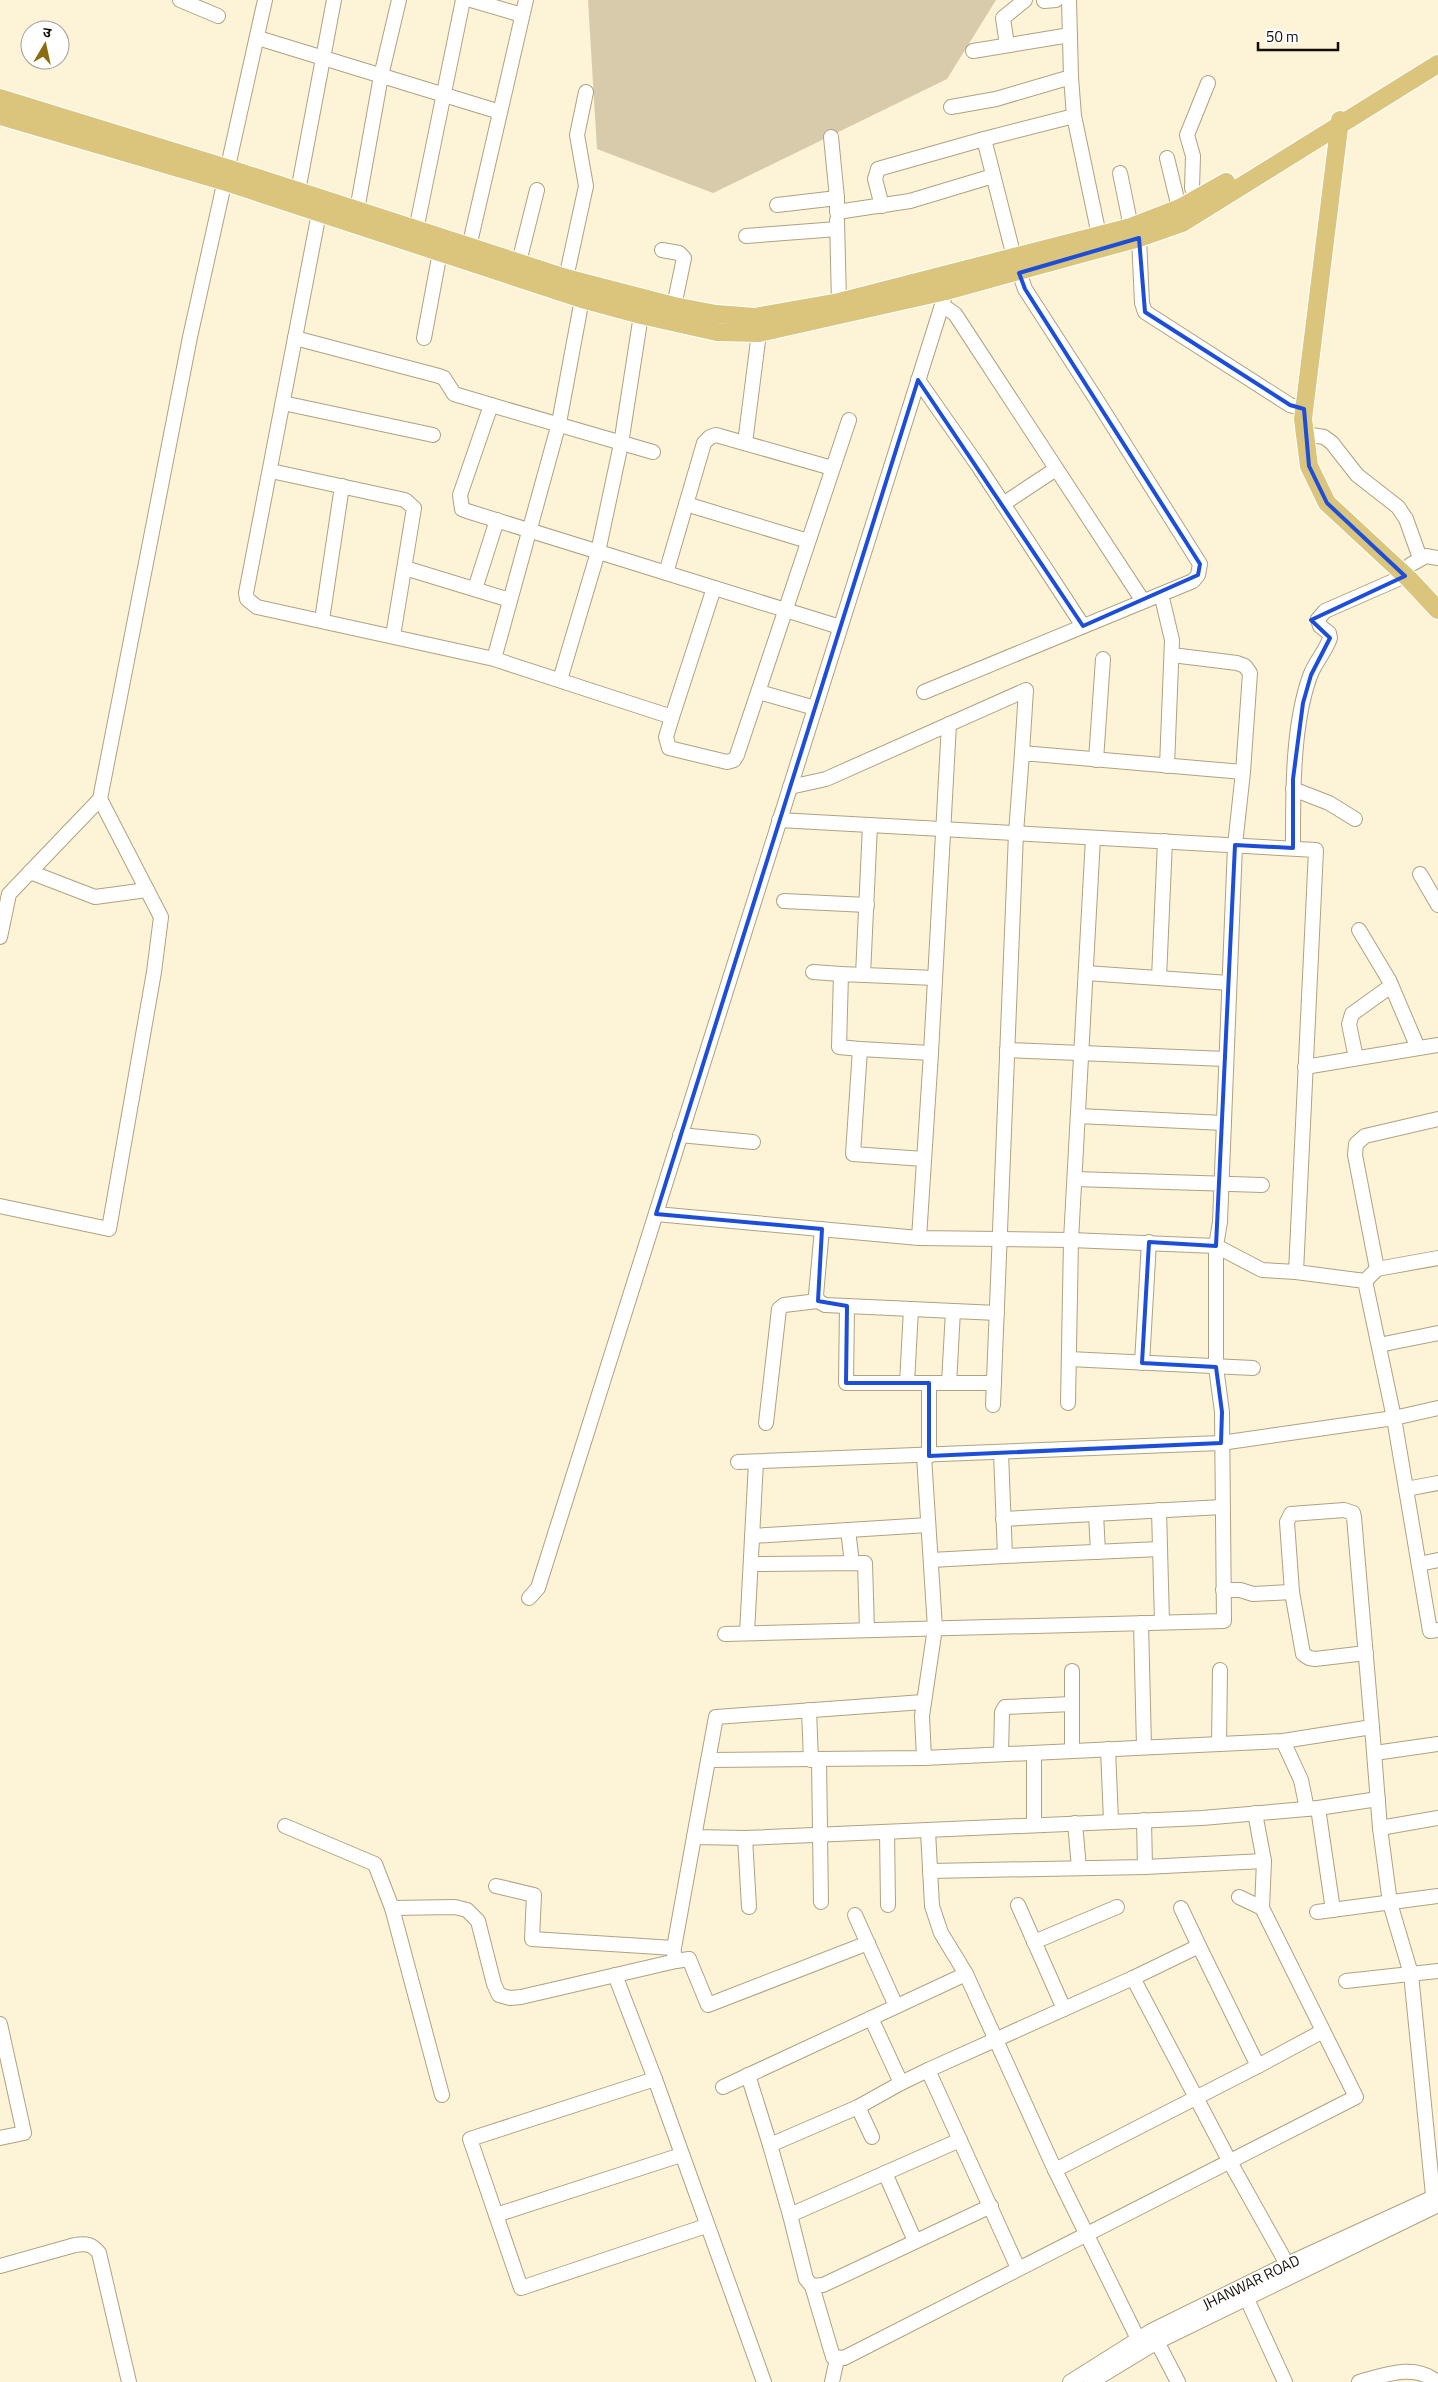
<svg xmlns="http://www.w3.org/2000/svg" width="1438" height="2382" font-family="'Titillium Web','Noto Sans Devanagari',sans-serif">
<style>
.green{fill:#d7cbab}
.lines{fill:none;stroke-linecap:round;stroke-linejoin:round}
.minor-casing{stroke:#aea281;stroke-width:16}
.major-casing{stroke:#fff;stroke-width:20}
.minor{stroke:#fff;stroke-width:14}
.major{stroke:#dbc57c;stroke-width:18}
.marked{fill:none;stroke:#1d4ed8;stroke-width:4;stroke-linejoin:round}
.labels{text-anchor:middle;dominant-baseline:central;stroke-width:4;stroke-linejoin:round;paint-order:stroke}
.street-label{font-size:15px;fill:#130e04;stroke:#fff}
</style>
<rect width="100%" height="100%" fill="#fdf3d7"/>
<path class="green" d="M588,0H996L947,79L713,193L597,149Z"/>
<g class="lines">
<defs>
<g id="minor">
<path d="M180,0L218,16"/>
<path d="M471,0L522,15"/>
<path d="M1044,1L1056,0"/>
<path d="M258,38L500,112"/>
<path d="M1007,45L1003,18L1025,0"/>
<path d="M973,51L1070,35"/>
<path d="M1071,77L1074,116"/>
<path d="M951,107L996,99L1071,77L1069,0"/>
<path d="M831,137L837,198"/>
<path d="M1167,158L1181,216"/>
<path d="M1120,173L1131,227"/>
<path d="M298,191L334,0"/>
<path d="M1197,199L1192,188L1193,156L1187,135L1208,83"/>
<path d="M777,205L837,198V212L910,201L993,176"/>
<path d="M882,206L875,179L878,169L984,139"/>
<path d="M357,210L381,76L399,0"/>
<path d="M319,213L246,593L247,599L257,607L494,659"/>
<path d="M837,220L839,302"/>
<path d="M416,230L463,0"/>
<path d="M746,236L837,229"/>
<path d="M1139,238L1142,303L1145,312L1290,405L1304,409"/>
<path d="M469,247L526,0"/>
<path d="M662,250L679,253L684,258L674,306"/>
<path d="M519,262L537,190"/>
<path d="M566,278L586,186L577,135L586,92"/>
<path d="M582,299L559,423L494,659L672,717L714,588"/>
<path d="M942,305L955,314L1143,601"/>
<path d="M295,338L439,376L444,378L454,394L491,405"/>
<path d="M424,338L440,252"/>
<path d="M918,380L979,467L1083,626"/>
<path d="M283,403L433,435"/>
<path d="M1305,434L1324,437L1332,443L1357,475L1398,507L1406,519L1420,558"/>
<path d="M745,443L759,333L757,325"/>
<path d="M653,452L491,405L460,495L462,509L467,511L840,627"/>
<path d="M271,471L405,500L414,508L393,636"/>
<path d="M686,504L808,541"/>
<path d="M1003,504L1056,469"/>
<path d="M1410,565L1426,556L1438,558"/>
<path d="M405,568L510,600"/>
<path d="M666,573L704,443L710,437L716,435L832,468"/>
<path d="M475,589L497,520"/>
<path d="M1163,602L1172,640L1167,766"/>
<path d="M322,620L342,486"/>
<path d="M1172,655L1237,663L1245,666L1250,673L1243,772"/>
<path d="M560,680L598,552L621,444L641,315"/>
<path d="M759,692L815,708"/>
<path d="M924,692L1193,581L1198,575L1200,564L1096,399L1025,289L1014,257L984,139L1074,116L1099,235"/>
<path d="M672,717L666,737L669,748L727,762L734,760L737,755L849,420"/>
<path d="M1096,760L1103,659"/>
<path d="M790,787L826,779L1026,690L1022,753"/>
<path d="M1293,789L1329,803L1355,819"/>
<path d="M100,799L190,337L265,0"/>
<path d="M1293,848C1293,795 1292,726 1310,676C1315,662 1326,651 1330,638L1329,633L1320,626L1318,619L1325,611L1405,576"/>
<path d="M30,872L95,897L147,890"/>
<path d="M1420,874L1438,905"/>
<path d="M784,901L867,905"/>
<path d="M1359,930L1389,980L1418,1048"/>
<path d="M0,937L9,894L100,799L161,917L154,972L109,1229L0,1206"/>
<path d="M813,972L841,974"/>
<path d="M1086,973L1229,983"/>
<path d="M863,975L870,825"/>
<path d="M1159,978L1165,841"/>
<path d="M860,1049L839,1047L841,974L935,978"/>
<path d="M1007,1050L1226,1059"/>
<path d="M1356,1058L1349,1024L1352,1014L1391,986"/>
<path d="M1305,1067L1438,1045"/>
<path d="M1078,1116L1224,1123"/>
<path d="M680,1135L753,1142"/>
<path d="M924,1159L853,1154L860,1049L931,1053"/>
<path d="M1075,1179L1262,1185"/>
<path d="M656,1214L919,1238L1071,1240L1216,1246L1262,1270L1296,1272L1316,850L779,820"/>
<path d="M822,1229L816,1295L818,1301L825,1305L847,1306"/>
<path d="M919,1238L931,1053L949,724"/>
<path d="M1377,1269L1438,1258"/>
<path d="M1296,1272L1365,1281L1394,1418L1430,1631L1438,1630"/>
<path d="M1365,1281L1377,1269L1355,1155L1356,1144L1365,1136L1438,1119"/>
<path d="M1379,1345L1438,1333"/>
<path d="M1069,1359L1253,1368"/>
<path d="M1142,1363L1149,1242"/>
<path d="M907,1383L911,1309"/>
<path d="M929,1383V1456"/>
<path d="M949,1383L953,1311"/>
<path d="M994,1383H846L847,1306L997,1313"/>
<path d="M1068,1403L1071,1240L1093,838"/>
<path d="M766,1423L779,1309L784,1305L818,1301"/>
<path d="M738,1462L1221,1443L1394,1418L1438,1408"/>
<path d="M1406,1489L1438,1483"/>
<path d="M1159,1510L1162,1622"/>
<path d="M1096,1514L1098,1552"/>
<path d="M1003,1519L1222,1507"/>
<path d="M848,1530L852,1563"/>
<path d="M752,1536L928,1525"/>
<path d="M1005,1556L1160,1549"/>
<path d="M931,1560L1005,1556L1001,1453"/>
<path d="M751,1564L865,1563L867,1630"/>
<path d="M1419,1564L1438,1560"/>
<path d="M1223,1590H1240L1253,1594L1292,1592"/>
<path d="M529,1598L538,1588L942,305L946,291L944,283"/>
<path d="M1141,1623L1144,1747"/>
<path d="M747,1633L756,1462"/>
<path d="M725,1634L1224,1621L1222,1412L1216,1367V1246L1220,1222L1235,845L1243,772L1022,753L1016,833L993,1405"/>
<path d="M1072,1671V1751"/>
<path d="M809,1710L811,1760"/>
<path d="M1372,1727L1380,1828L1438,1818"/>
<path d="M1283,1741L1301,1780L1307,1809"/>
<path d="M1219,1744L1220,1670"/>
<path d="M1108,1749L1111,1821"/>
<path d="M1375,1753L1438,1744"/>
<path d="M1001,1754L1002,1712L1005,1707L1072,1704"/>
<path d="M924,1758L1283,1741L1372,1727L1354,1517L1353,1513L1344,1510L1291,1514L1287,1522L1292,1592L1303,1654L1309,1658L1315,1659L1366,1653"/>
<path d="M819,1759L821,1902"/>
<path d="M708,1760L924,1758L922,1716L935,1628L924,1456"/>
<path d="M1318,1808L1333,1910"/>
<path d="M1144,1820L1145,1867"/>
<path d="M1075,1823L1079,1868"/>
<path d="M1034,1825V1753"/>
<path d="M285,1826L375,1864L392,1908L455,1907L467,1910L478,1921L494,1984L499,1995L510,1998L521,1997L676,1961"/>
<path d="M1380,1828L1390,1903L1411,1974L1433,2195"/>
<path d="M887,1832L888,1905"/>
<path d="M694,1837L716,1717L923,1702"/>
<path d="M745,1838L749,1907"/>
<path d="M930,1871L1145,1867L1264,1861"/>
<path d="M496,1886L534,1895L532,1939L674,1948L694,1837L745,1838L1202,1818L1318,1808L1378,1799"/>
<path d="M1239,1897L1262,1908L1264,1861L1255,1813"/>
<path d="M1018,1905L1064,2009"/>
<path d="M392,1908L442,2095"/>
<path d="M1181,1908L1199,1946"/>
<path d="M1317,1912L1438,1896"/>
<path d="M855,1915L896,2006"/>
<path d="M1034,1942L1117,1907"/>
<path d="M674,1953L676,1961L689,1959L708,2005L868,1943"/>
<path d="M966,1974L1055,2170L1138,2339"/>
<path d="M615,1975L655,2079"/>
<path d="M1346,1981L1438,1971"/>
<path d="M871,2018L901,2083L928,2070L1018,2268"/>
<path d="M0,2024L24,2133L0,2138"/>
<path d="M1258,2066L1323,2031"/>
<path d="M928,2070L1133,1978L1230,2162L1287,2264"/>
<path d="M748,2075L770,2145L858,2107L901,2083"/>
<path d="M723,2087L966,1974L941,1933L932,1906L928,1831"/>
<path d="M858,2107L872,2137"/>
<path d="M770,2145L790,2215L960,2140"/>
<path d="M1055,2170L1258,2066L1199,1946L1133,1978"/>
<path d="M885,2173L915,2241"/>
<path d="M496,2215L681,2155"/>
<path d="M790,2215L806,2279L812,2286L823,2285L991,2206"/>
<path d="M706,2226L521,2288L470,2139L655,2079L764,2382"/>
<path d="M0,2266L75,2245C86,2243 92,2244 99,2253L129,2382"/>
<path d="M812,2286L833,2357L844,2358L1356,2097L1262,1908"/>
<path d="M1246,2297L1285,2382"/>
<path d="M1153,2334L1178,2382"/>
<path d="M832,2382L837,2359"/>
<path d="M1070,2382L1151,2331L1287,2264L1438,2195"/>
<path d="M1091,2382L1157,2342L1438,2205"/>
<path d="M1359,2382C1385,2375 1414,2363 1437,2382"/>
</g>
<g id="major">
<path d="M0,98L227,168L566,278L674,306L716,314L755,317L839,302L1014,257L1131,227L1180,208L1226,182"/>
<path d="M0,116L223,181L582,299L641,315L717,332L759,333L946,291L1139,238L1182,223L1438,64"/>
<path d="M1340,120L1303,419L1309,466L1327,503L1409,579L1438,610"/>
</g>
</defs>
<use href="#minor" class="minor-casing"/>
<use href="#major" class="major-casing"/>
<use href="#minor" class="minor"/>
<use href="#major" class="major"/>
</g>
<path class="marked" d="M1139,238L1145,312L1290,405L1304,409L1309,466L1327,503L1405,576L1311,620L1330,638L1311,675L1303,703L1293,779V848L1235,845L1216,1246L1149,1242L1142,1363L1216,1367L1222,1412L1221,1443L929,1456V1383H846L847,1306L818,1301L822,1229L656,1214L918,380L1083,626L1198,575L1200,564L1025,289L1019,273Z"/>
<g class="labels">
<g class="street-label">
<text transform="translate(1251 2282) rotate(-26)">JHANWAR ROAD</text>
</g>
</g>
<g transform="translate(45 45) rotate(9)"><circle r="24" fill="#ffffff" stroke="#a19f9b"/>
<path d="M0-4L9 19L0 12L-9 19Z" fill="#8a6d0e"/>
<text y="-8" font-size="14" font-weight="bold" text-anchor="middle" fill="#130e04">उ</text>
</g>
<path d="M1258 42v8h80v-8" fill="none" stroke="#130e04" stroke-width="2.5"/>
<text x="1266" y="42" font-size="15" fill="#130e04" stroke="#ffffff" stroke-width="4" paint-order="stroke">50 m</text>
</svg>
